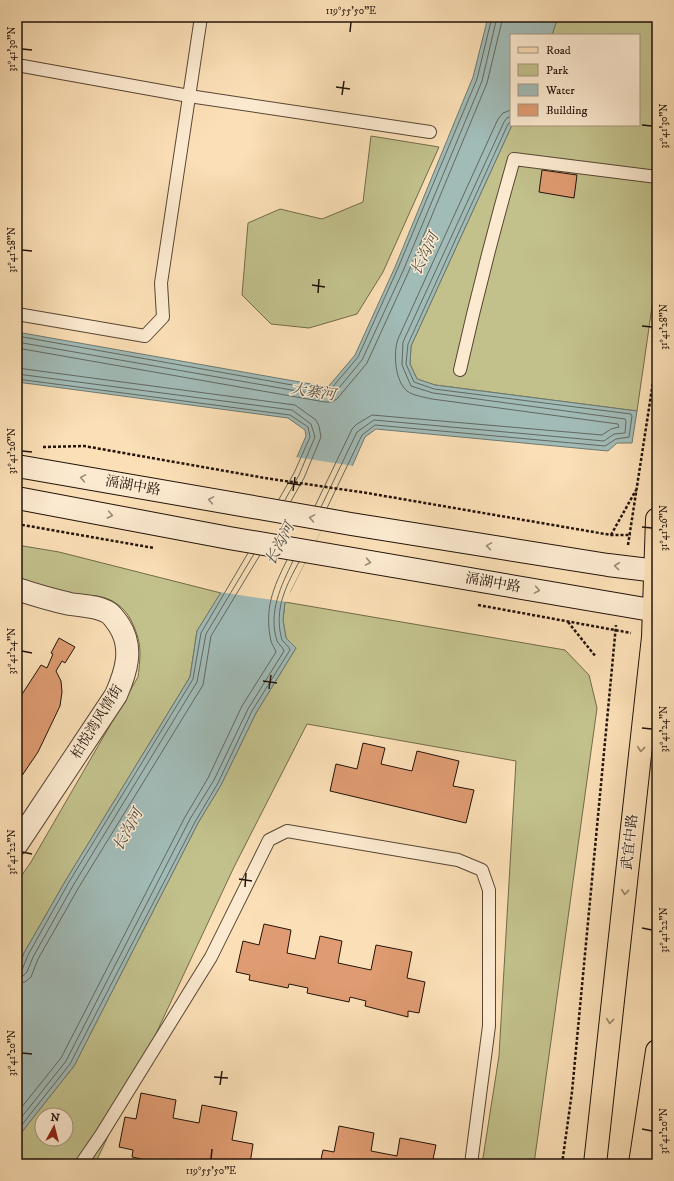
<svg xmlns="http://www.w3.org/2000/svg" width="674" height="1181" font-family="'IM FELL DW Pica','Noto Serif SC',serif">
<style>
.green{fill:#c2c18c;stroke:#726a4a;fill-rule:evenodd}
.water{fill:#a1bbb7;stroke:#6e7871}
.pier{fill:#fbdfb6}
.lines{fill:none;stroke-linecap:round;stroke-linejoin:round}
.shore{stroke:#626760;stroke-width:1}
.building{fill:#df9b71;stroke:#221309}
.service-casing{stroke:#584634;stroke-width:14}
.minor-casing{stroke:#584634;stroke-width:24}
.secondary-casing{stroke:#221309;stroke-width:24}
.primary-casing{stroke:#221309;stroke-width:24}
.path{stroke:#221309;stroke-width:2.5;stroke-dasharray:3 2;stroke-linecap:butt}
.service{stroke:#fcead0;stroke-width:12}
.minor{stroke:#fcead0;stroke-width:22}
.secondary{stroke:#fcead0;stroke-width:22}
.primary{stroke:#fbdfb6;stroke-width:22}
.oneway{stroke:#9a8976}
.oneway2{stroke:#998368}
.ticks{fill:none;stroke:#221309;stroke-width:1.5}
.labels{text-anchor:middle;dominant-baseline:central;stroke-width:3;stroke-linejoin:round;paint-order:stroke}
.street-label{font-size:14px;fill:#221309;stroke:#fcead0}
.water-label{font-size:15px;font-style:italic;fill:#4e4e46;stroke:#fcead0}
.neatline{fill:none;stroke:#221309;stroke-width:1.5}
.ticks-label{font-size:10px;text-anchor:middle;fill:#221309}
</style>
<rect width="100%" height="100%" fill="#fbdfb6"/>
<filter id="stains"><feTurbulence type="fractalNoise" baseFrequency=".005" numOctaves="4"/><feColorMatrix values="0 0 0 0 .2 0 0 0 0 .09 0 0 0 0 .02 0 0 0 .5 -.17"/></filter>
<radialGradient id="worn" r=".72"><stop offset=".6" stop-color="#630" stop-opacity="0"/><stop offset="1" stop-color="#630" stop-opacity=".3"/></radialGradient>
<g class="green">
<path d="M558,17H657V272L637,411L435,385L417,379L410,364L411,346L512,125H639V35H552Z"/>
<path d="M371,136L439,147L383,272L357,314L309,328L271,324L242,295L248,223L280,209L322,219L363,202Z"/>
<path d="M17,545L59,552L221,593L197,631L190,677L66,880L24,953L17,973V882L31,862L138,677C141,652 142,643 131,620C124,607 112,598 97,596C91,595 85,596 79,595C60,592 33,588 17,577Z"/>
<path d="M285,602L565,650L589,675L597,708L534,1164H482L499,1056L516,761L307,724L234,867L95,1164H17V1138L74,1066L198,823L221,785L256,713L296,648L286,638L283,620ZM42,1115H66V1139H42Z"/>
</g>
<path class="water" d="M488,17H558L552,35H511V125H512L411,346L410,364L417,379L435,385L637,411L632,443H617L608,451L376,429L365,437L346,480L285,602L283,620L286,638L296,648L256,713L221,785L198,823L74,1066L17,1138V973L24,953L66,880L190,677L197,631L226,584L291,471L306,436L305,430L288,418L17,382V332L328,387L355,355L395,267L473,77Z"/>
<path class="pier" d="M295,457L354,466L291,590L287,602L219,592L289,470Z"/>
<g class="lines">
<g class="shore">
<path d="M17,336L326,391L330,390L358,357L398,268L477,79L492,17"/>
<path d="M17,342L326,396H330L334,394L362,360L403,271L482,81L497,17"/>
<path d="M17,348L325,402H331L337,399L367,363L408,273L487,83L503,17"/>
<path d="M17,368L295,405L316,420L319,426L321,437L304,478L291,501"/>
<path d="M17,374L292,410L311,424L315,437L299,475L285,500"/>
<path d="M17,379L290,415L308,427L310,437L294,473L279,499"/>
<path d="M315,506L352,429L357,424L372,415L602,435L611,429L619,427L618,424L432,399C424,397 414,396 407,391C395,381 393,353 398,339L498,119L503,113L511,110"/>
<path d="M321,507L357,432L374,420L604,441L614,434L625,433L626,421L625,419L433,393L411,386L402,365L403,342L504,122L507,118L511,116"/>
<path d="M327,508L362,435L375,425L605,446L616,439L629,437L632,416L631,414L434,389L414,382L406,364L408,344L508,124L511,121"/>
<path d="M17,972L22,970L28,955L69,882L193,679L201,633L248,553"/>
<path d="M17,977L23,976L27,972L33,957L74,884L197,682L206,634L254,554"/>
<path d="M17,983L25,982L31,977L38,959L79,887L203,685L211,636L260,555"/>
<path d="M17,1113L61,1058L185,817L208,778L242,706L276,652C275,648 272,645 271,641C264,609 273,588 287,560"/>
<path d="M17,1123L66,1061L190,819L214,780L248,709L284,651C283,647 279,645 277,641C268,612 281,586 293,561"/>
<path d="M17,1131L70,1064L195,822L218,783L252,711L290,650C289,646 285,644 282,640C281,638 281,634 280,631C276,605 287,584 299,562"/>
</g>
</g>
<g class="building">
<path d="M542,170L577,175L574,198L539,192Z"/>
<path d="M59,638L75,647L65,663L62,661L56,671L61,681L62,692L60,706L38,752L17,783V702L41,665L47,668L53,654L51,653Z"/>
<path d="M363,743L385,748L381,764L412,771L417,751L459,761L453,786L474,790L466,823L330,791L336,764L357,769Z"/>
<path d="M264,924L291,930L287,953L315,959L320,936L342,941L338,963L371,970L376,945L412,952L407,978L425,982L419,1013L408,1011V1017L365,1006L366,1001L350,997L349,1002L307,993L308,988L289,984L288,988L249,980L250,975L236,972L243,941L259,945Z"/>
<path d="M141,1093L176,1100L173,1118L199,1123L202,1105L237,1112L232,1140L253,1144L250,1164H191L172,1160V1164H166L132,1157L133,1150L119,1147L125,1117L136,1119Z"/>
<path d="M339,1126L374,1133L371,1151L397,1156L400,1138L436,1145L432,1164H320L323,1150L334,1152Z"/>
</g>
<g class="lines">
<defs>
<g id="service">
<path d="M17,65L189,96L430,132"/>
<path d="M17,314L145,336L163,317L161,283L201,17"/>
<path d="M460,370C476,299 494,229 514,159L657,177"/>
<path d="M81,1164L101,1135L211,957L269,840L287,831L458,860L482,870L489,890V1026L471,1164"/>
</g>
<path id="minor" d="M17,589C35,595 52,600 70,604C83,606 98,606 109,613C113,616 116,621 119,625C134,648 126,672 116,695L17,844"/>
<g id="secondary">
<path d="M17,466L351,524L608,565L657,571"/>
<path d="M17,498L229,538L657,611"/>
</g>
<g id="primary">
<path d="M595,1164L653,637L657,519"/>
<path d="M640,1164L657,1051"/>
</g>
</defs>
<use href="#service" class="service-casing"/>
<use href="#minor" class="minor-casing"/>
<use href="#secondary" class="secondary-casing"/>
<use href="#primary" class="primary-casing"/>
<g class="path">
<path d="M43,447L84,446L265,478L367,493L611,535H631"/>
<path d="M17,524L154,548"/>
<path d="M611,535L636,490"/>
<path d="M628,545L657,356"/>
<path d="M478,605L631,633"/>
<path d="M568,622L596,657"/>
<path d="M562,1164L572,1092L616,625"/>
</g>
<use href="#service" class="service"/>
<use href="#minor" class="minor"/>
<use href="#secondary" class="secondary"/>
<use href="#primary" class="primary"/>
</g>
<defs><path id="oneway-chevron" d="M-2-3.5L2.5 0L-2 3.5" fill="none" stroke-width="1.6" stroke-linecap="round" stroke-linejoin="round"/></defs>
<g class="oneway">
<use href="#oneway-chevron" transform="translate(83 478) rotate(-170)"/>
<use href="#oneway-chevron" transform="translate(211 500) rotate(-170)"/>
<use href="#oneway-chevron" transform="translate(110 515) rotate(11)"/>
<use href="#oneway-chevron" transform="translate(312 518) rotate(-170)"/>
<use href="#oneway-chevron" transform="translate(489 546) rotate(-171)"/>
<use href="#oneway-chevron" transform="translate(368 562) rotate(10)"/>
<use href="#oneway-chevron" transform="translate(617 566) rotate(-174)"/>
<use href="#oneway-chevron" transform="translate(537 590) rotate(10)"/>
</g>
<g class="oneway2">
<use href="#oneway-chevron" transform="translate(641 749) rotate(96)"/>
<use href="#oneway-chevron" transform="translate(625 892) rotate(96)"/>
<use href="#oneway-chevron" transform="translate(610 1021) rotate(96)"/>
</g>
<path class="ticks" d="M350,32L351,22M22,49L32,50M336,87L350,89M342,95L344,81M642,125L652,126M22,250L32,251M312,285L325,287M318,293L319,279M642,326L652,327M22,451L32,452M287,483L301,485M293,491L295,477M642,527L652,528M22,651L32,653M263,681L277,683M269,689L271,675M642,728L652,729M22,852L32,854M239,879L252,881M245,887L246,873M642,928L652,930M22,1053L32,1054M214,1077L228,1078M220,1085L222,1071M642,1129L652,1131M211,1159L212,1149"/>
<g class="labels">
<g class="street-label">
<text transform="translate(133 486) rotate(10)">滆湖中路</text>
<text transform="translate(493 583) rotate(10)">滆湖中路</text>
<text transform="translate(97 722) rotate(-58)">柏悦湾风情街</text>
<text transform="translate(630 842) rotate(-84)">武宜中路</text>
</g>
<g class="water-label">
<text transform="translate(425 254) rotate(-64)">长沟河</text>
<text transform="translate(313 392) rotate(9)">大寨河</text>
<text transform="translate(280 544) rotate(-62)">长沟河</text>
<text transform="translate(128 830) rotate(-61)">长沟河</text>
</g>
</g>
<rect width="674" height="1181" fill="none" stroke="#fbdfb6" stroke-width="44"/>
<rect x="510" y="34" width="130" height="92" fill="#fcead0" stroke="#a59480"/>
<rect x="518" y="47" width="20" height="6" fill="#fbdfb6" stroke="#a59480"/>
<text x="546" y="54" font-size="12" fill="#221309">Road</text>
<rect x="518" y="64" width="20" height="12" fill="#c2c18c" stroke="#a59480"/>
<text x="546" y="74" font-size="12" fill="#221309">Park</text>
<rect x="518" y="84" width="20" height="12" fill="#a1bbb7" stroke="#a59480"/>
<text x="546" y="94" font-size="12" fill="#221309">Water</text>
<rect x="518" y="104" width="20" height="12" fill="#df9b71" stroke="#a59480"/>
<text x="546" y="114" font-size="12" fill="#221309">Building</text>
<g transform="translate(54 1127) rotate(7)"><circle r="19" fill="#fcead0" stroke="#a59480"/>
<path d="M0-3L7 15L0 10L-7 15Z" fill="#8f2418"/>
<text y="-6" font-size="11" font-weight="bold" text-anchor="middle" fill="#221309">N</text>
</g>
<rect x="22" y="22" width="630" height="1137" class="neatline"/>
<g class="ticks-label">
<text x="351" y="14">119°55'50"E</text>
<text transform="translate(11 49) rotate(-90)" y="4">31°41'30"N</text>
<text transform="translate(663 126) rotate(-90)" y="4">31°41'30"N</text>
<text transform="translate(11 250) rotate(-90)" y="4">31°41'28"N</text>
<text transform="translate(663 327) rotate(-90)" y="4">31°41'28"N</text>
<text transform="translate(11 451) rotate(-90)" y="4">31°41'26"N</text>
<text transform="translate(663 528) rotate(-90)" y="4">31°41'26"N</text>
<text transform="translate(11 651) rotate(-90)" y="4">31°41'24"N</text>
<text transform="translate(663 729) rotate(-90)" y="4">31°41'24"N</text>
<text transform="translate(11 852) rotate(-90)" y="4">31°41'22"N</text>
<text transform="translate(663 930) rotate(-90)" y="4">31°41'22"N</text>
<text transform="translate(11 1053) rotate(-90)" y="4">31°41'20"N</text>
<text transform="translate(663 1131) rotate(-90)" y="4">31°41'20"N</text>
<text x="211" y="1174">119°55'50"E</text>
</g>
<rect width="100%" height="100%" filter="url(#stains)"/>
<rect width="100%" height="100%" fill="url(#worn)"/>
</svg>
